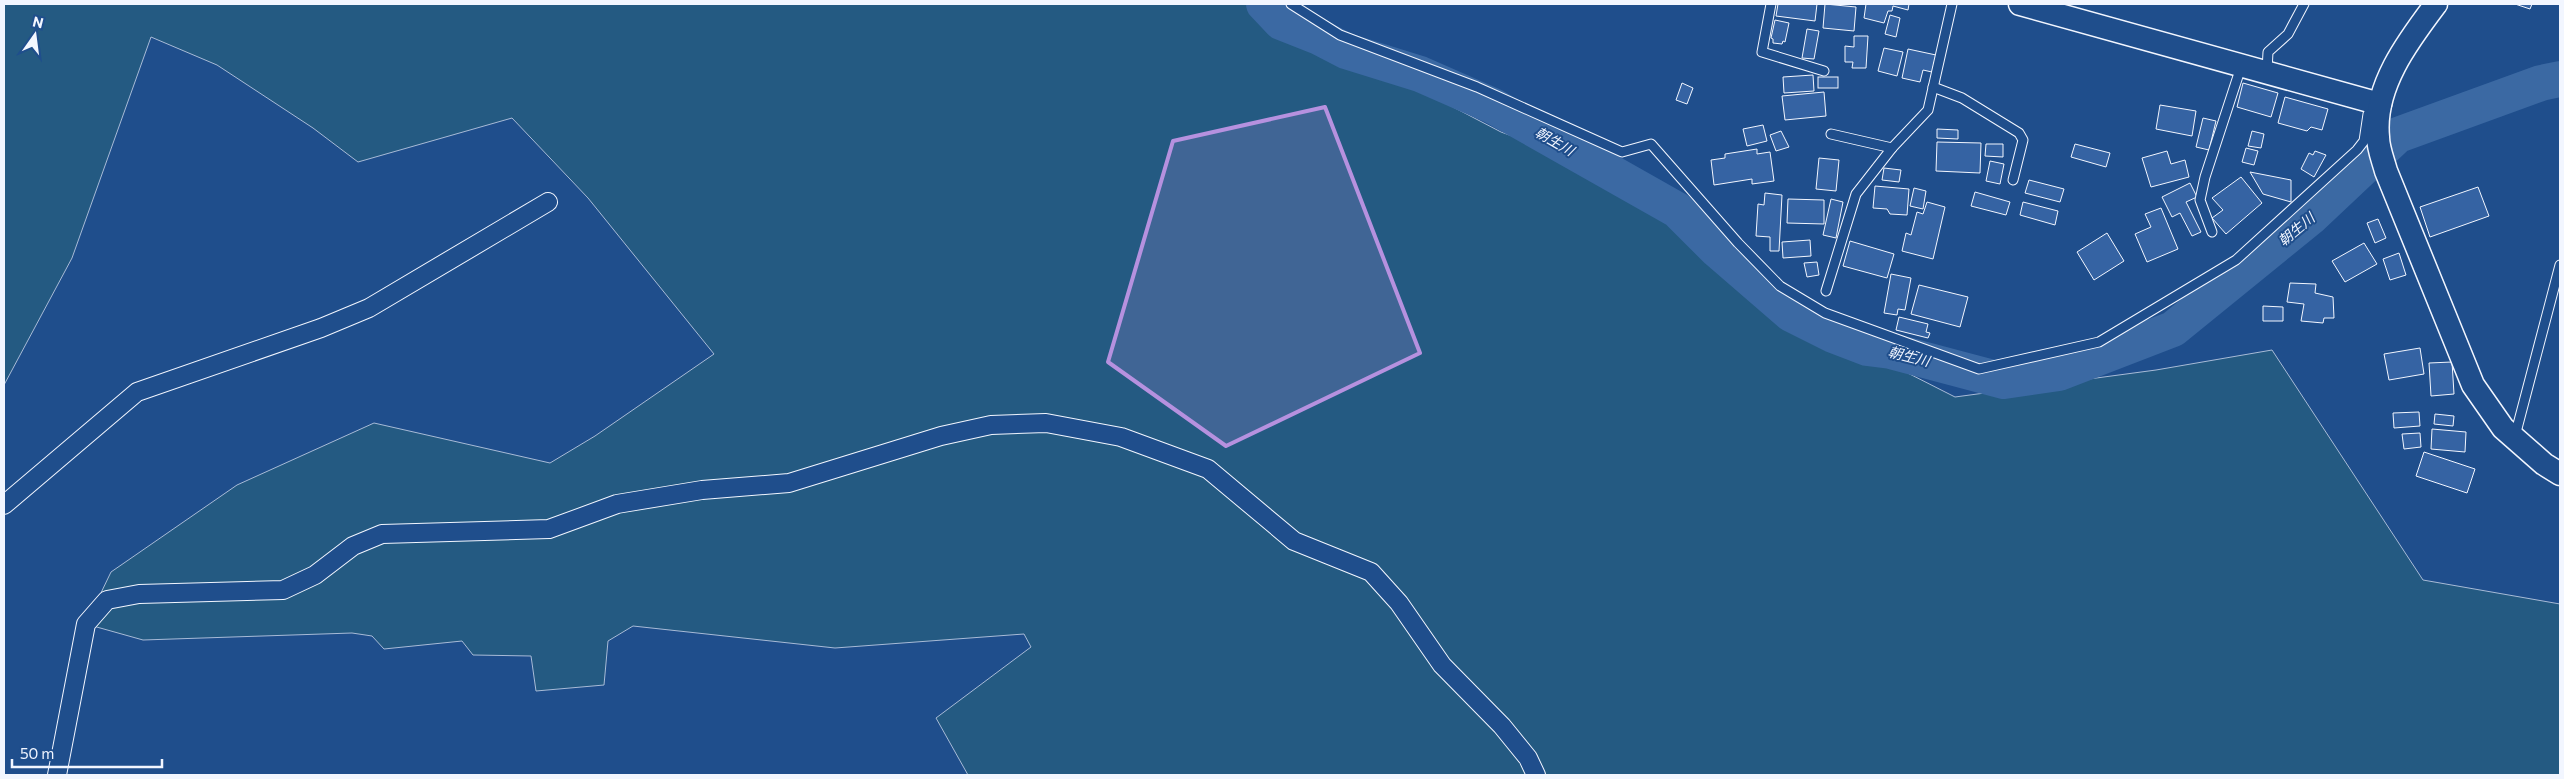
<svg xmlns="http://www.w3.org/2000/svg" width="2564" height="779" font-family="Commissioner,'Noto Sans JP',sans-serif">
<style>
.green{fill:#245a82;stroke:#a8bbd7}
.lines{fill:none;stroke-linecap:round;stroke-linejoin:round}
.river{stroke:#3b69a3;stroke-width:36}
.building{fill:#3563a3;stroke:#f2f6ff}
.service-casing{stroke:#f2f6ff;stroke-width:11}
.minor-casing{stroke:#f2f6ff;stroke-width:20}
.tertiary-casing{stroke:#f2f6ff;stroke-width:25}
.service{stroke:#1f4e8c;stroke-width:9}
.minor{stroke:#1f4e8c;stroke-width:18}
.tertiary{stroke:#1f4e8c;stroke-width:22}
.marked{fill:#b691df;fill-opacity:0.2;stroke:#b691df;stroke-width:4;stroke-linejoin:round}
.labels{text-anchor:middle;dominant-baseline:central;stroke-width:4;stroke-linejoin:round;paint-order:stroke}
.water-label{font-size:14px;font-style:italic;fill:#f2f6ff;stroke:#1f4e8c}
</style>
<rect width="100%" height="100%" fill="#1f4e8c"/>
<path class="green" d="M4,4H1274L1319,37L1501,132L1640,182L1748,292L1955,397L2156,370L2272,350L2423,580L2560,604V775H968L936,718L1031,647L1024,634L835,648L633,626L608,641L604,685L536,691L531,656L473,655L462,641L384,649L372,636L352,633L143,640L86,624L111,572L237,485L374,423L550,463L595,436L714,354L588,198L512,118L358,162L313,128L217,65L151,37L72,258L4,385Z"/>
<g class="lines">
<path class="river" d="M1264,4L1281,22L1319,37L1346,51L1420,74L1493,106L1677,210L1717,250L1791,314L1833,335L1867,348L1891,351L2004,381L2059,373L2173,329L2312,216L2398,135L2541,83L2560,79"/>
</g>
<g class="building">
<path d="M1778,4H1817L1815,21L1776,16Z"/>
<path d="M1825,4L1856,7L1854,31L1823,28Z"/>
<path d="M1866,4H1909L1908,10L1893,6L1892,11H1888L1884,23L1864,18Z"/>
<path d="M2515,4H2532L2530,9Z"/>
<path d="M1890,15L1900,18L1896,37L1885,34Z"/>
<path d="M1775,20L1789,23L1785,42L1783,41L1782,44L1773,43V39L1771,38Z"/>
<path d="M1807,29L1819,31L1814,59L1802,58Z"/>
<path d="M1854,36H1868L1866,68H1852L1853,62H1845V46L1854,47Z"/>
<path d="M1884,48L1903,52L1897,76L1878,71Z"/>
<path d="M1908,49L1936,55L1932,72L1923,70L1920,82L1902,78Z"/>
<path d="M1813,75L1814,91L1784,93L1783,77Z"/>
<rect x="1818" y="77" width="20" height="11"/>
<path d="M1682,83L1693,88L1687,104L1676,100Z"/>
<path d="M2243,83L2278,93L2271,117L2237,107Z"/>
<path d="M1824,92L1826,116L1785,120L1782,96Z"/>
<path d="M2285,97L2328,109L2322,130L2311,127L2307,131L2278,123Z"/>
<path d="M2160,105L2196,111L2192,136L2156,129Z"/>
<path d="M2203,118L2216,121L2209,150L2196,147Z"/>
<path d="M1763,125L1767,141L1747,146L1743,129Z"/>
<path d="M1937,129L1958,130V139L1937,138Z"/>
<path d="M1781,131L1789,147L1776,151L1770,135Z"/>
<path d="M2252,131L2264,134L2261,148L2248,146Z"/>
<path d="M1937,142L1981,143L1980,173L1936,171Z"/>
<path d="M1986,144H2003V157L1985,156Z"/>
<path d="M2075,144L2110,153L2106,167L2071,157Z"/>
<path d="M2246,148L2258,151L2254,165L2242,162Z"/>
<path d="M1757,149V154L1770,152L1774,181L1752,184V179L1714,185L1711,160L1725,158V154Z"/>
<path d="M2167,151L2171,164L2185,160L2189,177L2151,187L2142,158Z"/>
<path d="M2315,151L2326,155L2314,177L2301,169L2309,153L2313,155Z"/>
<path d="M1819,158L1839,160L1836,191L1816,189Z"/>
<path d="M1990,161L2004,164L2000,184L1986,181Z"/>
<path d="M1884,168L1901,170L1899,182L1882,180Z"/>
<path d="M2250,172L2291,180V202L2263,194Z"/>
<path d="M2241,177L2262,203L2226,234L2212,218L2223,210L2212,198Z"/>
<path d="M2029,180L2064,189L2060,202L2025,193Z"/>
<path d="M2190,183L2197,197L2186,202L2201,232L2192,236L2180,213L2172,217L2162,197Z"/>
<path d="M1875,186L1909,189L1907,215L1890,214L1887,209L1873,208Z"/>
<path d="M2478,187L2489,216L2430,237L2420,207Z"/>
<path d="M1914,188L1926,191L1923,209L1910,206Z"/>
<path d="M1975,192L2010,202L2006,215L1971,206Z"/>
<path d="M1765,193L1782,195L1779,251H1770V237L1756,236L1758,204L1764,205Z"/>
<path d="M1788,199L1824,200V224L1787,223Z"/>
<path d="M1831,199L1843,202L1836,238L1823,235Z"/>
<path d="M1927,202L1945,207L1933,259L1902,251L1906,233L1911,235L1917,212L1923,214Z"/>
<path d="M2023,202L2058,211L2055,225L2020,215Z"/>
<path d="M2161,208L2178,249L2147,262L2135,234L2151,227L2145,214Z"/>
<path d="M2378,219L2386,238L2375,243L2367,223Z"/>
<path d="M2107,233L2124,261L2094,280L2077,252Z"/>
<path d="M1810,240L1811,256L1783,258L1782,242Z"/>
<path d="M1850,241L1894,254L1887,278L1843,266Z"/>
<path d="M2364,243L2377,264L2345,282L2332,261Z"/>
<path d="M2399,253L2406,275L2390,280L2383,259Z"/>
<path d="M1817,262L1819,275L1807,277L1804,263Z"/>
<path d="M1891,274L1911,278L1905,310L1898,309L1897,315L1884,313Z"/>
<path d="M2290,283L2316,284L2315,293L2333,297L2334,318H2324L2323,323L2301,321L2304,304L2287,302Z"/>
<path d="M1919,285L1968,297L1960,327L1911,314Z"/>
<path d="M2263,306L2283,307V321H2263Z"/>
<path d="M1899,317L1928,324L1926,332L1930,333L1928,338L1896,330Z"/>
<path d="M2420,348L2424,374L2389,380L2384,354Z"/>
<path d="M2452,362L2454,394L2431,396L2429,363Z"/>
<path d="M2419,412L2420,426L2394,428L2393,413Z"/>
<path d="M2435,414L2454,416L2453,426L2434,424Z"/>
<path d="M2432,429L2466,432L2465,452L2431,449Z"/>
<path d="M2420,433L2421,447L2404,449L2402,434Z"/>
<path d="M2424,452L2475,469L2467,493L2416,476Z"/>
</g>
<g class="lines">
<defs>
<g id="service">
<path d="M1291,4L1340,35L1477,87L1622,152L1651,144L1738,243L1780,286L1825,313L1979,369L2099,342L2236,260L2357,150L2364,141L2368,114"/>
<path d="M1771,4L1762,52L1824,71"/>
<path d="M2267,71L2268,52L2288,34L2304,4"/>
<path d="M1933,87L1962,98L2019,133L2023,140L2013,180"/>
<path d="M1831,134L1892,148L1928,110L1952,4"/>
<path d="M2212,232L2200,200L2205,177L2241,67"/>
<path d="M1826,291L1856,194L1892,148"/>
<path d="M2515,436L2560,265"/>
</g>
<g id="minor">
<path d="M4,505L137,392L321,328L369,308L548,202"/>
<path d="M57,775L86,624L107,600L139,594L283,590L315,575L353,546L382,534L549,529L617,504L702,490L789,483L941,436L991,425L1046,423L1121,437L1208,469L1294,541L1371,572L1399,603L1442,665L1502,726L1528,758L1536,775"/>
</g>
<g id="tertiary">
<path d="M2020,4L2380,104"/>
<path d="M2436,4C2408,41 2373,87 2378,137C2378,148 2383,160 2386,171L2473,385L2503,428L2544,464L2560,474"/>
</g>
</defs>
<use href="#service" class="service-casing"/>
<use href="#minor" class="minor-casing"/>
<use href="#tertiary" class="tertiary-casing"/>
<use href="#service" class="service"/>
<use href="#minor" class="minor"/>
<use href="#tertiary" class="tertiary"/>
</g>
<path class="marked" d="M1325,107L1420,353L1226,446L1108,362L1173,141Z"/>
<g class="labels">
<g class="water-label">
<text transform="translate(1555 141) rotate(30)">朝生川</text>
<text transform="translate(2296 229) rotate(-40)">朝生川</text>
<text transform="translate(1909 356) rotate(14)">朝生川</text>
</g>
</g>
<rect width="2564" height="779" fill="none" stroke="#f2f6ff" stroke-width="10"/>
<g transform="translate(35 35) rotate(14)" stroke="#1f4e8c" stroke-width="4" paint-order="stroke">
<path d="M0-4L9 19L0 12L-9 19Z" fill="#f2f6ff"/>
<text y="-8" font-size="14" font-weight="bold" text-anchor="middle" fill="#f2f6ff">N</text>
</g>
<path d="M12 759v8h150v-8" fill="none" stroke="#f2f6ff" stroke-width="2.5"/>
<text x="20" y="759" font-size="15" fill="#f2f6ff" stroke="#1f4e8c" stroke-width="4" paint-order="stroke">50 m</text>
</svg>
